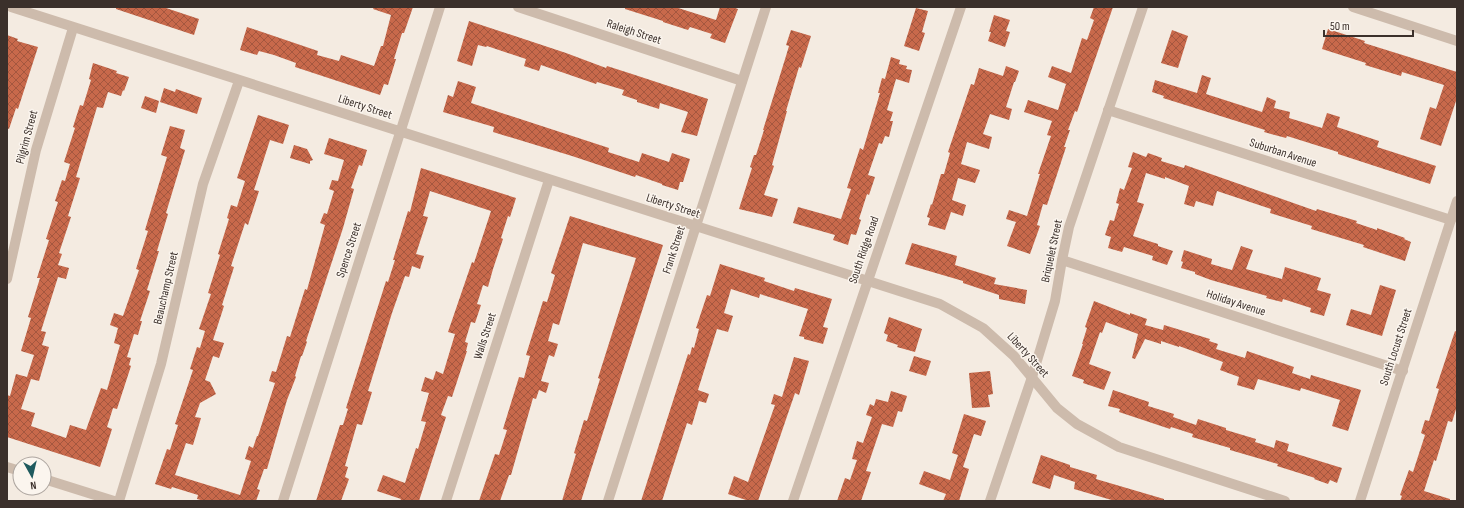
<svg xmlns="http://www.w3.org/2000/svg" width="1464" height="508" font-family="'Sofia Sans Condensed',sans-serif">
<style>
.building{fill:url(#building-cross-hatch)}
.lines{fill:none;stroke-linecap:round;stroke-linejoin:round}
.street{stroke:#cdbbac;stroke-width:10}
.labels{text-anchor:middle;dominant-baseline:central;stroke-width:3;stroke-linejoin:round;paint-order:stroke}
.street-label{font-size:12px;fill:#3b302b;stroke:#fbf5ee}
</style>
<defs>
<pattern id="building-cross-hatch" width="8" height="8" patternUnits="userSpaceOnUse"><rect width="8" height="8" fill="#c8694b"/><path d="M0 0l8 8M0 8l8-8" fill="none" stroke="#a4573f"/></pattern>
</defs>
<rect width="100%" height="100%" fill="#f4ebe1"/>
<g class="building">
<path d="M116,7H163L199,19L194,35L116,9Z"/>
<path d="M374,7H413L404,33H402L394,59H396L388,85L384,84L380,95L295,67L296,63L274,55L259,51L257,55L240,50L247,27L318,51L317,55L339,61L341,55L374,66L381,46H383L391,15L373,9Z"/>
<path d="M625,7H675L716,20L720,7H732L738,9L725,43L710,38L712,34L690,27L688,30L663,22V21L625,9Z"/>
<path d="M1094,7H1113L1077,112L1075,111L1068,130H1070L1064,147H1066L1047,205L1043,204L1037,225L1040,226L1030,254L1007,246L1016,222L1006,219L1009,210L1027,216L1040,174H1038L1051,136L1047,135L1052,121L1024,112L1028,100L1058,110L1066,84L1048,77L1052,66L1071,73L1082,38L1087,40L1094,20L1090,18Z"/>
<path d="M916,8L928,11L922,32L925,33L919,51L904,46Z"/>
<path d="M994,15L1010,20L1006,31L1010,32L1005,47L988,41L991,32H989Z"/>
<path d="M469,21L566,53L606,68L607,66L632,74L708,99L697,136L681,132L688,112L660,103L659,109L637,102V100L622,95L624,90L597,82L596,84L541,65L539,71L524,66L526,59L487,46L486,47L478,45L472,66L457,61Z"/>
<path d="M1328,29L1365,41L1364,43L1457,72V98L1441,146L1420,139L1430,107L1436,109L1444,85L1402,72L1401,76L1365,65L1366,63L1322,49Z"/>
<path d="M791,30L811,36L801,68L799,67L786,111H787L772,165L774,166L764,195L778,199L772,217L739,209L752,168L750,167L754,155H756L764,130H763L786,56L789,46L786,45Z"/>
<path d="M1172,30L1188,36L1178,68L1161,63Z"/>
<path d="M7,35L18,39L17,41L38,47L18,109L16,108L9,129L7,128Z"/>
<path d="M891,57L900,60L899,64L907,66L906,69L912,70L909,83L896,79L887,110L893,112L890,121H893L889,137L885,136L882,144L879,143L868,175L875,177L869,195L867,194L859,219L861,220L856,235L851,234L848,245L833,240L835,235L793,223L798,207L841,219L851,189L847,188L860,148L863,150L880,93H878L882,78L885,79Z"/>
<path d="M93,63L117,71L116,73L129,77L124,91L123,90L121,96L108,92L103,108L97,107L76,177L80,178L68,216L71,217L59,253L62,254L58,265L69,268L66,279L58,277L41,331L46,332L42,345L49,347L39,381L31,379L21,409L35,413L31,426L66,438L70,425L86,430L101,388L107,390L120,345L114,343L118,328L110,325L114,313L123,316L139,270L136,269L148,231L145,230L167,157L161,155L170,126L185,130L180,148L185,150L166,213L168,214L157,251H159L147,290L150,291L140,321H142L138,335L134,334L127,357L131,358L129,365L131,366L117,409L113,408L107,427L112,429L100,467L7,437V395L10,396L16,374L27,377L34,355L21,351L31,318L28,317L40,278H37L49,240L46,239L58,202L55,201L62,180L65,181L70,164L64,162L75,128L73,127L80,105L83,106L91,80L89,79Z"/>
<path d="M1006,66L1019,71L1015,82H1014L1006,107L1012,109L1009,120L990,114L983,134L992,137L989,149L967,142L961,164L980,170L975,183L958,178L952,200L966,205L963,216L951,212L945,230L928,225L930,218L927,217L931,204L932,205L941,174H944L950,153L948,152L971,84L974,85L979,68L1003,76Z"/>
<path d="M1202,75L1211,78L1206,94L1262,112L1267,97L1276,101L1274,108L1290,112L1289,118L1322,128L1327,113L1340,117L1337,127L1379,141L1377,147L1436,166L1430,184L1338,154V152L1287,136L1286,138L1264,132L1265,130L1163,98L1164,96L1152,92L1155,80L1197,93Z"/>
<path d="M458,81L476,87L471,103L609,148L608,152L639,162L642,153L669,162L672,153L690,159L683,182H680L678,190L662,185V184L636,175L635,177L572,156L493,132L494,127L443,112L448,95L453,97Z"/>
<path d="M164,88L175,92L176,89L202,98L197,114L160,102Z"/>
<path d="M145,96L159,101L156,113L141,108Z"/>
<path d="M258,115L289,125L283,144L270,140L254,190L259,191L248,225L245,223L231,266L234,267L222,305L224,306L213,340L224,343L219,358L213,356L205,380L210,382L216,394L200,403L195,417L201,418L193,445L186,443L175,475L240,495L251,461L245,459L249,446L253,448L257,436H258L275,383L269,381L272,371L276,372L287,336L290,337L305,289L307,290L325,225L320,223L324,213L327,214L334,191L329,189L332,180L338,181L344,160L324,154L329,138L367,150L362,166L359,165L351,188L354,189L343,228L306,341L307,342L302,356H301L295,376L296,377L287,400L267,469H264L257,489L260,490L256,501H204L197,499L198,495L172,487L171,489L155,484L167,449L170,450L178,425L175,424L193,370L190,369L197,347L200,348L205,331L199,329L211,294L208,293L220,255L218,254L229,219L227,218L231,205L237,207L245,181L237,178Z"/>
<path d="M294,145L307,149L313,160L310,161V164L290,158Z"/>
<path d="M1133,152L1146,157L1148,153L1162,158L1161,161L1184,168L1185,165L1316,211L1317,209L1357,221L1356,223L1377,230V228L1405,238L1404,239L1411,242L1405,261L1363,247L1364,245L1311,229L1312,226L1270,213L1271,209L1217,191L1213,206L1196,201L1194,207L1184,204L1189,186L1165,177V179L1146,173L1137,202L1144,204L1133,236L1158,244V246L1173,251L1167,265L1152,260L1153,256L1124,247L1122,252L1108,248L1111,237L1105,235L1110,220L1114,221L1119,204L1116,203L1120,188L1124,190L1132,168L1128,167Z"/>
<path d="M421,168L516,198L510,217L508,216L501,238L503,239L493,269L488,287L483,285L477,304L481,305L475,323L471,322L465,342L468,343L466,351H467L452,397L448,396L441,415L446,417L419,501H400L401,499L377,491L383,475L405,483L416,448L418,449L426,422L421,421L429,393L421,391L425,377L433,380L436,371L443,374L455,334L448,332L472,262L474,263L491,211L430,191L423,216L428,217L416,254L424,256L420,269L412,266L409,277L405,276L392,313L368,391L372,392L362,425L357,424L345,466L348,467L345,477L349,479L341,501H316L340,425H343L348,409L346,408L386,281L388,282L395,260H393L408,211L410,212Z"/>
<path d="M570,216L663,245L642,311L581,501H562L576,454L574,453L584,420L587,421L600,379L598,378L636,258L583,243L559,325L553,323L548,341L558,344L554,357L549,355L541,381L549,383L546,393L539,390L536,399L533,398L511,475H509L500,501H479L495,454L499,455L507,430L503,429L519,377L524,378L530,356L526,355L543,301L547,302L553,282L555,275L551,273Z"/>
<path d="M912,243L957,256L955,265L996,278L994,284L1027,290L1025,304L999,299V295L963,283V281L905,264Z"/>
<path d="M1241,246L1253,250L1246,269L1282,279L1285,267L1321,278L1317,290L1331,294L1324,316L1310,312L1311,308L1283,299L1282,302L1266,298L1267,296L1211,280L1195,274V272L1181,268L1183,262L1181,261L1184,250L1212,259L1211,264L1232,270Z"/>
<path d="M720,264L765,278L764,281L794,291L795,288L832,299L823,327L828,328L823,344L804,339V337L799,336L808,309L760,294L759,298L731,289L724,313L733,316L728,332L717,329L698,390L709,394L706,403L699,401L692,425L687,423L662,501H641L688,354L690,355L692,347L694,348L699,329L696,328L707,295L710,296Z"/>
<path d="M1380,285L1396,290L1382,336L1346,325L1351,309L1371,315Z"/>
<path d="M1094,301L1130,315V313L1147,319L1145,325L1163,330L1164,325L1210,339L1209,341L1218,344L1216,349L1245,358L1247,351L1294,367L1292,373L1310,379L1311,375L1361,390L1348,431L1332,426L1340,400L1301,388L1300,391L1258,379L1254,390L1237,385L1239,377L1220,370L1223,362L1179,346V347L1161,341V344L1145,339L1135,359L1132,358L1138,334L1106,322L1102,333L1100,332L1089,364L1111,372L1104,390L1083,383L1084,380L1072,376L1083,344H1082L1087,328L1085,327Z"/>
<path d="M889,317L922,329L915,352L897,347L898,345L886,341L888,335L884,333Z"/>
<path d="M1455,331L1457,332V406L1452,422L1448,421L1436,461L1434,460L1424,491L1450,499V501H1400L1402,496L1400,495L1409,470L1413,472L1425,435L1421,433L1425,420L1429,421L1439,389L1436,388Z"/>
<path d="M914,356L931,361L926,376L909,371Z"/>
<path d="M794,357L809,361L799,395L795,393L758,501H749L728,494L734,476L748,482L775,405L771,404L774,394L782,397Z"/>
<path d="M990,371L993,394L988,395L990,407L972,408L969,373Z"/>
<path d="M1113,390L1149,402L1148,406L1174,414L1173,417L1196,425L1198,419L1226,428V430L1256,439L1255,442L1274,448L1276,440L1289,444L1287,451L1342,468L1337,483L1330,480L1328,484L1314,479L1315,478L1277,466L1278,464L1230,450V448L1192,437L1193,434L1171,427L1170,429L1119,412L1120,409L1108,406Z"/>
<path d="M891,391L907,396L902,412L898,411L893,427L882,424L866,471L871,472L861,501H837L845,478L850,480L857,460L852,459L857,441L863,443L872,417L866,415L870,404L874,406L876,399L888,402Z"/>
<path d="M964,414L986,421L981,436L974,434L963,467L969,469L959,501H943L946,494L919,484L924,471L950,480L958,455L952,453Z"/>
<path d="M1041,455L1070,465V467L1097,475L1096,479L1164,499V501H1115L1074,489L1075,482L1054,475L1050,489L1032,483Z"/>
</g>
<g class="lines">
<g class="street">
<path d="M11,7L940,304L983,328L1014,356L1057,408L1077,424L1119,447L1285,501"/>
<path d="M518,7L742,81"/>
<path d="M1353,7L1457,41"/>
<path d="M1108,110L1451,220"/>
<path d="M1062,260L1403,371"/>
<path d="M7,279L36,150L73,28"/>
<path d="M7,467L20,471"/>
<path d="M44,479L114,501"/>
<path d="M119,501L161,364L203,184L239,81"/>
<path d="M283,501L440,7"/>
<path d="M446,501L549,180"/>
<path d="M608,501L766,7"/>
<path d="M793,501L961,7"/>
<path d="M990,501L1032,377L1055,301L1062,260L1069,227L1143,7"/>
<path d="M1360,501L1457,201"/>
</g>
</g>
<g class="labels">
<g class="street-label">
<text transform="translate(634 32) rotate(18)">Raleigh Street</text>
<text transform="translate(365 107) rotate(18)">Liberty Street</text>
<text transform="translate(27 137) rotate(-75)">Pilgrim Street</text>
<text transform="translate(1283 153) rotate(18)">Suburban Avenue</text>
<text transform="translate(673 206) rotate(18)">Liberty Street</text>
<text transform="translate(349 250) rotate(-72)">Spence Street</text>
<text transform="translate(674 250) rotate(-72)">Frank Street</text>
<text transform="translate(864 250) rotate(-71)">South Ridge Road</text>
<text transform="translate(1052 251) rotate(-78)">Briquelet Street</text>
<text transform="translate(166 288) rotate(-77)">Beauchamp Street</text>
<text transform="translate(1236 303) rotate(18)">Holiday Avenue</text>
<text transform="translate(485 336) rotate(-72)">Walls Street</text>
<text transform="translate(1396 347) rotate(-72)">South Locust Street</text>
<text transform="translate(1028 355) rotate(48)">Liberty Street</text>
</g>
</g>
<rect width="1464" height="508" fill="none" stroke="#3b302b" stroke-width="16"/>
<g transform="translate(32 476) rotate(172)"><circle r="19" fill="#fbf5ee" stroke="#aea6a0"/>
<path d="M0-3L7 15L0 10L-7 15Z" fill="#1f5a5e"/>
<text y="-6" font-size="11" font-weight="bold" text-anchor="middle" fill="#3b302b">N</text>
</g>
<path d="M1324 30v6h89v-6" fill="none" stroke="#3b302b" stroke-width="2"/>
<text x="1330" y="30" font-size="12" fill="#3b302b" stroke="#fbf5ee" stroke-width="3" paint-order="stroke">50 m</text>
</svg>
